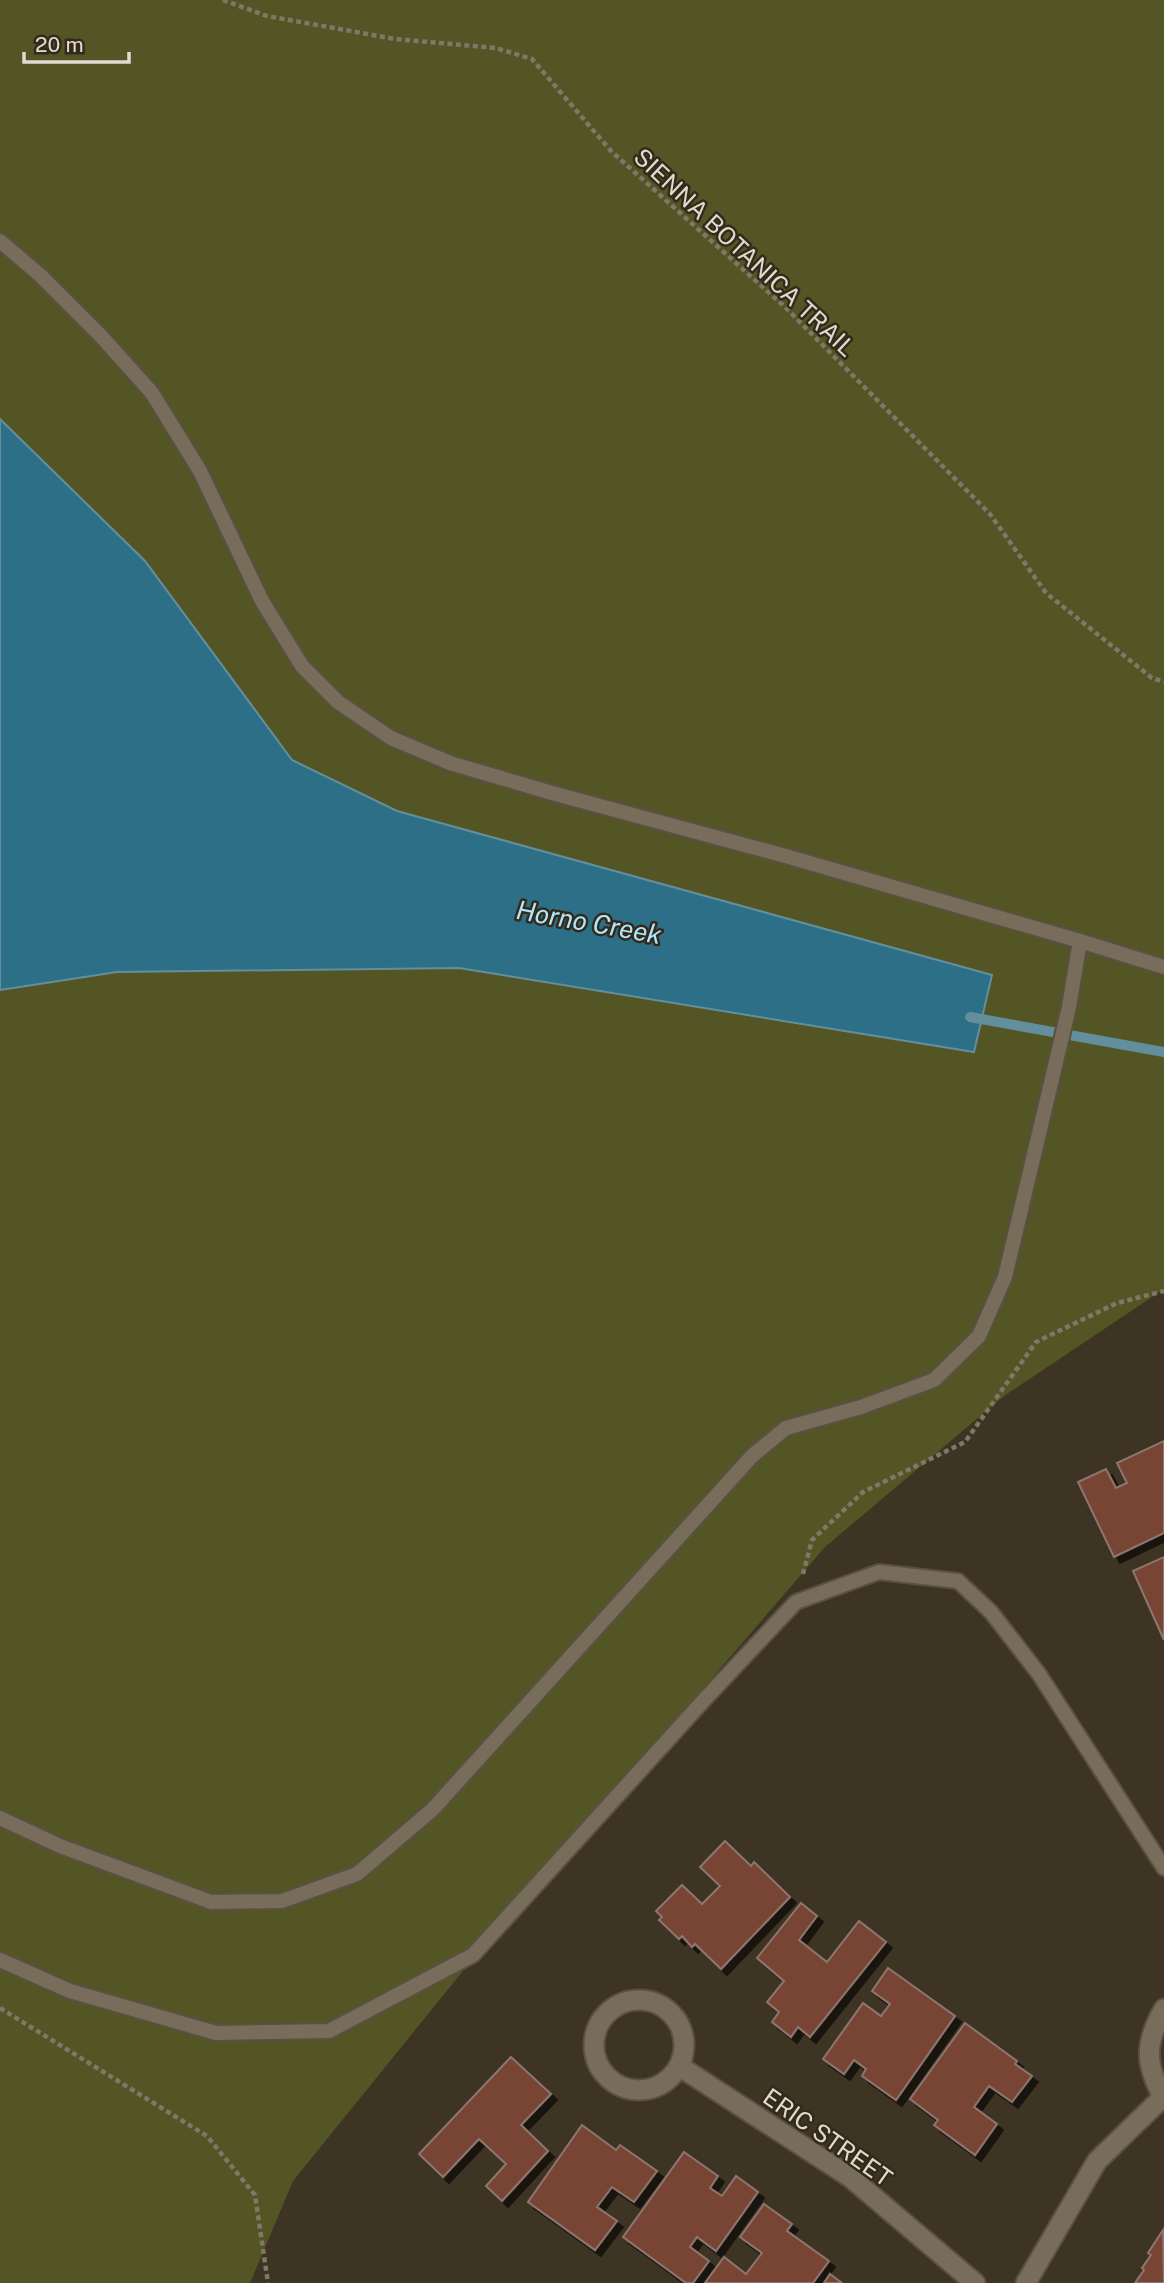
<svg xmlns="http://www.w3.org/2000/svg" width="1164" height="2283" font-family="'Public Sans',sans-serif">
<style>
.green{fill:#535624}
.water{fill:#2d6f87;stroke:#638f9d;stroke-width:2}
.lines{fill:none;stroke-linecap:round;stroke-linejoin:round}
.stream{stroke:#638f9d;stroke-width:10}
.building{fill:#784436;stroke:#8d766f;stroke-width:2;filter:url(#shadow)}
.service-casing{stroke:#5a5043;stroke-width:18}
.minor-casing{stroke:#5a5043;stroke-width:23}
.tertiary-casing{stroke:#5a5043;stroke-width:23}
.path{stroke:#807769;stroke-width:4.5;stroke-dasharray:5 3.5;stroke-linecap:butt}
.service{stroke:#786d5b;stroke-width:14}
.minor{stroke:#786d5b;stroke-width:19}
.tertiary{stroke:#786d5b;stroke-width:19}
.labels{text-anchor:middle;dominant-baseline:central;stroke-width:5;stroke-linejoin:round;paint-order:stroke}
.street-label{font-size:24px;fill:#e1dad0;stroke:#342a1a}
.water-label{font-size:26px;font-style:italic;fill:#b0e6fd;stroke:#342a1a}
</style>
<defs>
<filter id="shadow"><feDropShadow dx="6" dy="6" stdDeviation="0" flood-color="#0009"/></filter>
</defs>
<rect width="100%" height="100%" fill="#3e3424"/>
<path class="green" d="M0,0H1164V1289L1004,1396L825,1547L513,1909L293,2181L250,2283H0Z"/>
<path class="water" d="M0,419L145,561L292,760L397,811L992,975L974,1052L459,968L117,972L0,990Z"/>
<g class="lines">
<path class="stream" d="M970,1017L1164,1052"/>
</g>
<g class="building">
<path d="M1164,1441V1533L1114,1557L1078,1482L1106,1469L1116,1488L1127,1483L1117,1463Z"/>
<path d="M1164,1557V1640L1133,1571Z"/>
<path d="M725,1841L751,1866L754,1862L790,1897L721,1969L695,1944L692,1947L682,1936L679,1939L659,1920L662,1917L656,1911L682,1885L702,1904L720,1886L700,1867Z"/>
<path d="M801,1903L817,1916L799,1940L827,1962L859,1921L886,1942L810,2037L798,2027L791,2037L772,2022L779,2012L767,2002L784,1981L757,1958Z"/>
<path d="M888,1968L955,2016L896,2100L862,2076L866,2069L854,2060L844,2074L823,2059L863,2003L881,2016L890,2004L872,1991Z"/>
<path d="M965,2023L1017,2061L1015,2064L1032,2076L1012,2102L989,2086L974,2107L997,2124L975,2155L934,2125L938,2120L910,2099Z"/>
<path d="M511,2057L551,2094L521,2125L548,2151L502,2201L486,2186L506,2164L479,2139L443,2177L419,2154Z"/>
<path d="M582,2125L616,2150L620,2145L657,2171L634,2202L612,2187L597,2207L617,2221L595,2250L528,2202Z"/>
<path d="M684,2152L718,2176L710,2188L722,2196L736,2176L758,2192L716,2251L697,2237L690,2247L709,2261L693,2283H686L623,2237Z"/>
<path d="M764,2204L792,2224L787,2231L829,2261L813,2283H705L724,2257L746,2274L762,2253L740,2237Z"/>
<path d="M1163,2230L1164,2283H1135L1144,2270L1142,2268L1151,2255L1148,2253Z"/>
<path d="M830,2274L842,2283H824Z"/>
</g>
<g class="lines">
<defs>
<g id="service">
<path d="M0,241L41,276L101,336L152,393L200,471L262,601L302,666L338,702L391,738L450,763L552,793L782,855L1080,941L1164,967"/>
<path d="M0,1818L60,1846L211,1902L282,1901L357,1874L433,1809L752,1456L786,1428L861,1407L934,1380L979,1336L1005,1277L1069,1007L1080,941"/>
<path d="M0,1960L70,1991L216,2033L329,2031L473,1955L704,1700L796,1602L879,1572L958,1581L991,1612L1039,1674L1164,1868"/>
</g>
<g id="minor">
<circle cx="639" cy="2045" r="45"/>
<path d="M679,2066L850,2177L975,2283"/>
<path d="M1026,2283L1097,2161L1163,2097"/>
</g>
<path id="tertiary" d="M1164,2009C1145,2042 1144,2064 1164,2098"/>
</defs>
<use href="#service" class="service-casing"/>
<use href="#minor" class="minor-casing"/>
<use href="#tertiary" class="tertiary-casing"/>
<g class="path">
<path d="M223,0L267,16L395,39L496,48L532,59L611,151L785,307L990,514L1046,593L1152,678L1164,682"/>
<path d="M803,1574L812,1540L863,1492L965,1442L1036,1342L1117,1303L1164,1291"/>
<path d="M0,2008L207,2136L255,2195L268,2283"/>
</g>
<use href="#service" class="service"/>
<use href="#minor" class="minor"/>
<use href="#tertiary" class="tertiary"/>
</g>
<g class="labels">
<g class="street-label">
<text transform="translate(745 252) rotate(43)">SIENNA BOTANICA TRAIL</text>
<text transform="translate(828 2137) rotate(35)">ERIC STREET</text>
</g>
<g class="water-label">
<text transform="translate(589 922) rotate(10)">Horno Creek</text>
</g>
</g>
<path d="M24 52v10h105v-10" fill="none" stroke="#e1dad0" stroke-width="3.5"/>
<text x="35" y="52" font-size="21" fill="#e1dad0" stroke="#342a1a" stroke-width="5" paint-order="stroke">20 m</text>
</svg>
